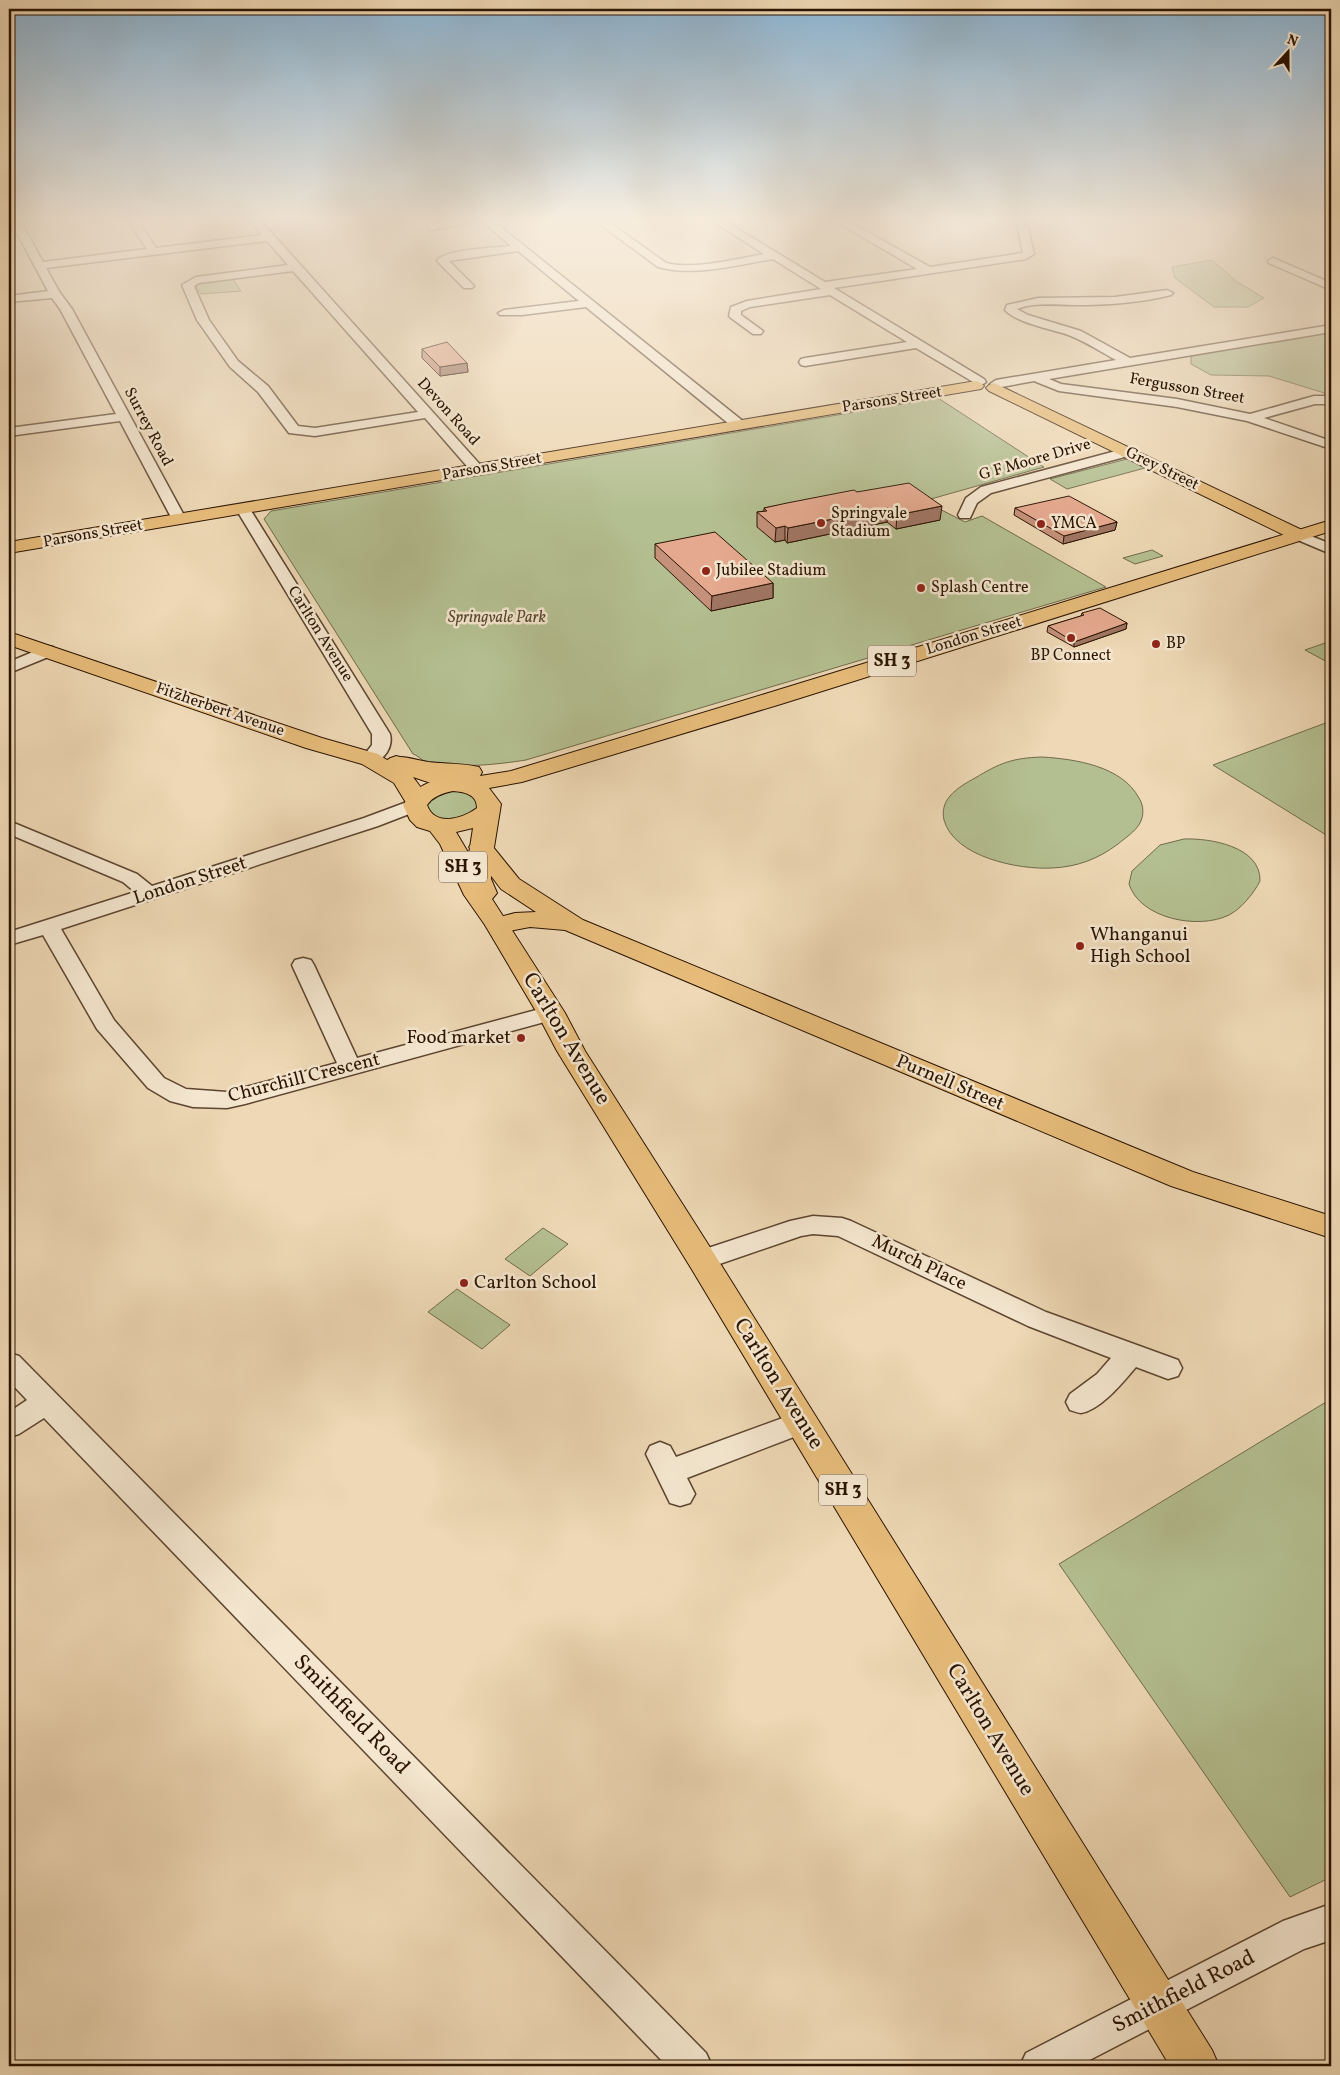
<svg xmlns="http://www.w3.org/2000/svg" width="1340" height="2075" font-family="Vollkorn,serif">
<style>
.green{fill:#b4bf91;stroke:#706a4a}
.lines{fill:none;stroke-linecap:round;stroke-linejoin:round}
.minor-casing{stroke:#5c452f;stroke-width:3}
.major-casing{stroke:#2b1402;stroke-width:2}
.highway-casing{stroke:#2b1402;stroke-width:2}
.minor{fill:#f4e6cf;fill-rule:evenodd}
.major{fill:#e7bc7a;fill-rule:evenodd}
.highway{fill:#e7bc7a;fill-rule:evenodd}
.wall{fill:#c5917b;stroke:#2b1402}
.shaded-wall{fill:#a07664;stroke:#2b1402}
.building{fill:#e5a98f;stroke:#2b1402}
.poi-dot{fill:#8f2418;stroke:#f4e6cf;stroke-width:2}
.labels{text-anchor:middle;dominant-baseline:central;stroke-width:5;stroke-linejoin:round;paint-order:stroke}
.far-street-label{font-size:16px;fill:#2b1402;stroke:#f4e6cf}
.far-poi-label{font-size:16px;fill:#2b1402;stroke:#f4e6cf;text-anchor:start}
.far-park-label{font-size:16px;font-style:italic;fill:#54472d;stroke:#f4e6cf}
.shield{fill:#f4e6cf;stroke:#675340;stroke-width:1}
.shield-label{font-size:18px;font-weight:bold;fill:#2b1402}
.street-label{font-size:19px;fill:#2b1402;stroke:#f4e6cf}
.poi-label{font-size:19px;fill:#2b1402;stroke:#f4e6cf;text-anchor:start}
.near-street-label{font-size:22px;fill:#2b1402;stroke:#f4e6cf}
</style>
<rect width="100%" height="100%" fill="#eed8b5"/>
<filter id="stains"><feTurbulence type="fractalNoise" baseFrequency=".004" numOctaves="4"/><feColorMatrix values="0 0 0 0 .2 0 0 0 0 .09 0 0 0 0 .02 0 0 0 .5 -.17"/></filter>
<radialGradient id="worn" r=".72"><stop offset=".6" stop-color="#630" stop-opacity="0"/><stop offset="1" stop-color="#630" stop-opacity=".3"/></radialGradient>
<g class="green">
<path d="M1212,260L1236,281L1264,298L1248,307H1214L1175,278L1172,267Z"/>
<path d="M232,278L241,291L201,294L196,287L197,283L200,282Z"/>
<path d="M1331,331V395L1269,376L1211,375L1191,364V355Z"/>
<path d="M938,398L1044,467L924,501L965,522L982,516L1106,587L526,760C494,765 462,768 429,763C423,762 419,756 413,754L264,519L271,511Z"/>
<path d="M1127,459L1145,468L1067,489L1050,479Z"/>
<path d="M1152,550L1163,556L1135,564L1123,558Z"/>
<path d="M1331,641V664L1305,650Z"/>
<path d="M1331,721V838L1213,765Z"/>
<path d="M1042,757C1075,759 1122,766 1139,798C1144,806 1144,815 1140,823C1135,832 1125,838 1118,844C1098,859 1077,867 1052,868C1019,870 954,857 944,820C942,811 944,803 950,796C957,788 966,783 975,778C1000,763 1012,758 1042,757Z"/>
<path d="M456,789L479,797L477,813L450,821L426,814V800L431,795Z"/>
<path d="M1184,839C1209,838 1261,846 1260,881C1254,893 1241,909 1229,915C1199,930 1140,919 1129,884L1132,871L1160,845Z"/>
<path d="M543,1228L568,1244L530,1276L505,1259Z"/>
<path d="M457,1289L510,1325L482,1349L428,1312Z"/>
<path d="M1331,1399V1877L1290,1897L1059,1564Z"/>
</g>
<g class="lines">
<defs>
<g id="minor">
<path d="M10,220H20L43,262L147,249L133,228L131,220H141L143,228L156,248L262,235L249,220H260L484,469L482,472H472L425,418L315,436L289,433L258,392L230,367L197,320L182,285L196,277L288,265L267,241L46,268L60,293L72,309L186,519L184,522H174L172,519L120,421L9,436V428L116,414L60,309L52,298L9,302V296L48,291ZM293,271L418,412L315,428L298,426L268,386L238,361L209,320L194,286L199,283Z"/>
<path d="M453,220H474L469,223L432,230L427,227L428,225Z"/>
<path d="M481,220H492L744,422L746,425L744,428H734L586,307L522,315H500L498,313L504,310L579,301L518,251L449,261L474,286L472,288H464L438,262L437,260C448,249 495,248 511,246Z"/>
<path d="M594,220H606L666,263C694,270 736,259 764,254L711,220H723L825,282L917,269L842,225L841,223L846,220L930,267L1023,253L1016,220H1026L1034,254L1026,259L834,288L984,379L986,382L980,386L916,348L805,366L801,365L799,362L801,359L805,358L907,342L830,295L750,307L741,311V315L763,331L761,334H753L731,318L729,316L731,307L747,301L821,289L773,259C736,265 695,277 658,267Z"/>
<path d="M1273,258L1331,283V290L1269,263L1268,261Z"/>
<path d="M1167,290L1173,293L1171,295C1140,303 1107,305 1075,305C1055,305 1036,302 1017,309L1028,315L1081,331L1130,358L1331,325V332L1049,379L1061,384L1177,399L1250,414L1314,396H1331V404H1315L1264,418L1331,441V449L1247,421L1177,407L1059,391L1034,381L996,388L990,384L996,380L1116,360C1101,352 1086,342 1071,336C1053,329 1018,324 1005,310L1007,305L1038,298L1115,297Z"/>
<path d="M1127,448L1134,452L1132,455L991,493L977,503L970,518H960L958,515L966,498L981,487Z"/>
<path d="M243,505L248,506L250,509L390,734C394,750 379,767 364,763L361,759L372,745V734L236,509L238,506Z"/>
<path d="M1298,531L1331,544V554L1293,538L1291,535L1293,532Z"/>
<path d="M47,646L53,647L55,651L53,655L9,673V662Z"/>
<path d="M415,799L422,801L424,805L422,809L378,826L61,929L114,1020L164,1078L186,1089L227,1092L337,1063L292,965L295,960L303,958L311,960L314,965L357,1058L551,1006L559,1008L562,1013L559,1018L245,1104L227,1108L193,1107L170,1101L148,1088L97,1029L43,935L9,945V932L135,892L123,882L9,834V821L137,874L152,886L364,818Z"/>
<path d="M813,1216L842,1218L851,1221L1046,1312L1178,1360L1182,1368L1178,1376L1168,1379L1136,1367C1124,1381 1101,1410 1081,1413C1078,1413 1074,1411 1070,1410L1066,1402L1070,1394L1097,1374L1111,1358L1028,1326L838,1236L813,1234L801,1236L702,1270L693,1267L689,1260L693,1253L790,1221Z"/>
<path d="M9,1353L19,1356L706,2053L712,2066H667L44,1418L19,1434L9,1437V1412L27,1400L9,1381Z"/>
<path d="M802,1411L812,1414L816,1422L812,1430L687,1478L695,1494L690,1503L680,1506L670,1503L646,1454L650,1446L660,1442L670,1446L676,1457Z"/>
<path d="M1331,1904V1940L1304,1949L1078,2066H1020L1026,2053L1283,1921Z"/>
</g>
<g id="major">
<path d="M976,381L981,383L984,386L981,389L9,553V542Z"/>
<path d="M994,383L1304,531L1307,535L1304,539L1298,540L1292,539L989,391L986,388L989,385Z"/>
<path d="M9,632L322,738L378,754L387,760L396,756L404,758L463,779L466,784L463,789L455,791L413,777L422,789L428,801L424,806L416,808L408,806L394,783L362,764L306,748L9,645Z"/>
<path d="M481,840L489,842L519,879L583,920L1193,1172L1331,1216V1238L1171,1186L565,930L530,927L498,933L489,930L485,925L489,920L515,913L536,912L501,889L473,852L469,847L473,842Z"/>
</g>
<path id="highway" d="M1331,520V531L781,704L522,782L489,788L501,804L491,866V879L497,893L492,899L565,1013L585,1051L713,1252L1212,2050L1219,2066H1170L691,1268L557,1051L537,1013L485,925L464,895L440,844L430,831L417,827L410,820L403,805C417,785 429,781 452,777C431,776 411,773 390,768L387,763L390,758C403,755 415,760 428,762C445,764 462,763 479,767L482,772L480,776L511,771L765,694ZM453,791C464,792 477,794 477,808C462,819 435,827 427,805C433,796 443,793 453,791ZM473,828L469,854L456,832Z"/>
</defs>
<use href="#minor" class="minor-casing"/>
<use href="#major" class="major-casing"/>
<use href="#highway" class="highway-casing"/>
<use href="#minor" class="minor"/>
<use href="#major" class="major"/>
<use href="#highway" class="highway"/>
</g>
<g class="wall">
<path d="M422,349L467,363L468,372L440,376L422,358Z"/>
<path d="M857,492L940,520L896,529L887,522L787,543L785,540L775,542L757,527V512L764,511V508Z"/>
<path d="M1015,508L1117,522L1115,530L1063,544L1014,515Z"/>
<path d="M655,544L773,583V598L711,611L655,558Z"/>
<path d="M1082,613L1127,623L1126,629L1074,647L1047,632L1048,626L1081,616Z"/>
</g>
<g class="shaded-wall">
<path d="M467,363L468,372L440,376V367Z"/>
<path d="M942,506L940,520L896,529L897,515Z"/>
<path d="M888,508L887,522L787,543L788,528Z"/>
<path d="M1117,522L1115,530L1063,544L1064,536Z"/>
<path d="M785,526V540L775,542L776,528Z"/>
<path d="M773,583V598L711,611L712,596Z"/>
<path d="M1127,623L1126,629L1074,647V642Z"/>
</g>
<g class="building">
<path d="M447,342L467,363L440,367L422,349Z"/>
<path d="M909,483L942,506L897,515L888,508L788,528L785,526L776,528L757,512L767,511L764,508L787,503L854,490L857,492Z"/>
<path d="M1069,496L1117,522L1064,536L1015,508Z"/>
<path d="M715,532L773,583L712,596L655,544Z"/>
<path d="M1100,608L1127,623L1074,642L1048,626L1084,615L1082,613Z"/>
</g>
<linearGradient id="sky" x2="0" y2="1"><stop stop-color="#8bb5d5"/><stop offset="0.43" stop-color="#f7edde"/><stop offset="1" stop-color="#f7edde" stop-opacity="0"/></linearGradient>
<rect width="1340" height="510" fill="url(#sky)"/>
<g class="poi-dot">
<circle cx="821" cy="523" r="5"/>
<circle cx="1041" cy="524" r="5"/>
<circle cx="706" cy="571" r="5"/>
<circle cx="921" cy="588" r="5"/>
<circle cx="1071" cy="638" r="5"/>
<circle cx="1156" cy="644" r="5"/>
<circle cx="1080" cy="946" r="5"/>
<circle cx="521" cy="1038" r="5"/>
<circle cx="464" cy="1283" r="5"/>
</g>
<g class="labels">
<g class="far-street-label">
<text transform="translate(1187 389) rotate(10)">Fergusson Street</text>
<text transform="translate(892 400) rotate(-9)">Parsons Street</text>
<text transform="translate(448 412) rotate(48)">Devon Road</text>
<text transform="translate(148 427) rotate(62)">Surrey Road</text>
<text transform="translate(1035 460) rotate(-16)">G F Moore Drive</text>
<text transform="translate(492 467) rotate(-10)">Parsons Street</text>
<text transform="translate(1162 469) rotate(26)">Grey Street</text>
<text transform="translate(93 534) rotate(-10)">Parsons Street</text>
<text transform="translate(320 634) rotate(58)">Carlton Avenue</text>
<text transform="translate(974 636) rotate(-17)">London Street</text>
<text transform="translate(220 710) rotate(19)">Fitzherbert Avenue</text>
</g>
<g class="far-poi-label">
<text x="831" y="514">Springvale<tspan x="831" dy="18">Stadium</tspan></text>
<text x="1051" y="524">YMCA</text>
<text x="716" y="571">Jubilee Stadium</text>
<text x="931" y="588">Splash Centre</text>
<text x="1166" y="644">BP</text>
<text x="1071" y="656" text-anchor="middle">BP Connect</text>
</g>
<g class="far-park-label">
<text x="497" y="618">Springvale Park</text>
</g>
<g class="shield">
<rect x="868" y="645.5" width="48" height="31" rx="4"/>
<rect x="439" y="851.5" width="48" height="31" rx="4"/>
<rect x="819" y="1474.5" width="48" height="31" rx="4"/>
</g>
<g class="shield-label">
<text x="892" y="661">SH 3</text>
<text x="463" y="867">SH 3</text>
<text x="843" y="1490">SH 3</text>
</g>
<g class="street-label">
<text transform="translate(190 881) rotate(-18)">London Street</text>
<text transform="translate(304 1078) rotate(-14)">Churchill Crescent</text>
<text transform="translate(950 1083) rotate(23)">Purnell Street</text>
<text transform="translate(919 1263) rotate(26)">Murch Place</text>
</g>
<g class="poi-label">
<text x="1090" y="935">Whanganui<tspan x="1090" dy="22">High School</tspan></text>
<text x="511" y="1038" text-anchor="end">Food market</text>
<text x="474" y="1283">Carlton School</text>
</g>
<g class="near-street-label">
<text transform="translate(566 1039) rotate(59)">Carlton Avenue</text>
<text transform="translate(778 1384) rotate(58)">Carlton Avenue</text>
<text transform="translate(351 1715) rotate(46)">Smithfield Road</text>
<text transform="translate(990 1730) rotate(59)">Carlton Avenue</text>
<text transform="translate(1184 1992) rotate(-27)">Smithfield Road</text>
</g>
</g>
<rect width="1340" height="2075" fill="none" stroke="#eed8b5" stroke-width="30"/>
<rect x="10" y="10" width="1320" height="2055" fill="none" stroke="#2b1402" stroke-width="2.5"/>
<rect x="15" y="15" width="1310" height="2045" fill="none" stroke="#2b1402"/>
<g transform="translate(1288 52) rotate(21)" stroke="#f4e6cf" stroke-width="4" paint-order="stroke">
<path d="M0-4L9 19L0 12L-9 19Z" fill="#2b1402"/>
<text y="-8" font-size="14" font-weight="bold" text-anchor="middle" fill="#2b1402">N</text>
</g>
<rect width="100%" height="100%" filter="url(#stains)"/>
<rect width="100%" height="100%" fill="url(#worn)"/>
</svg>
